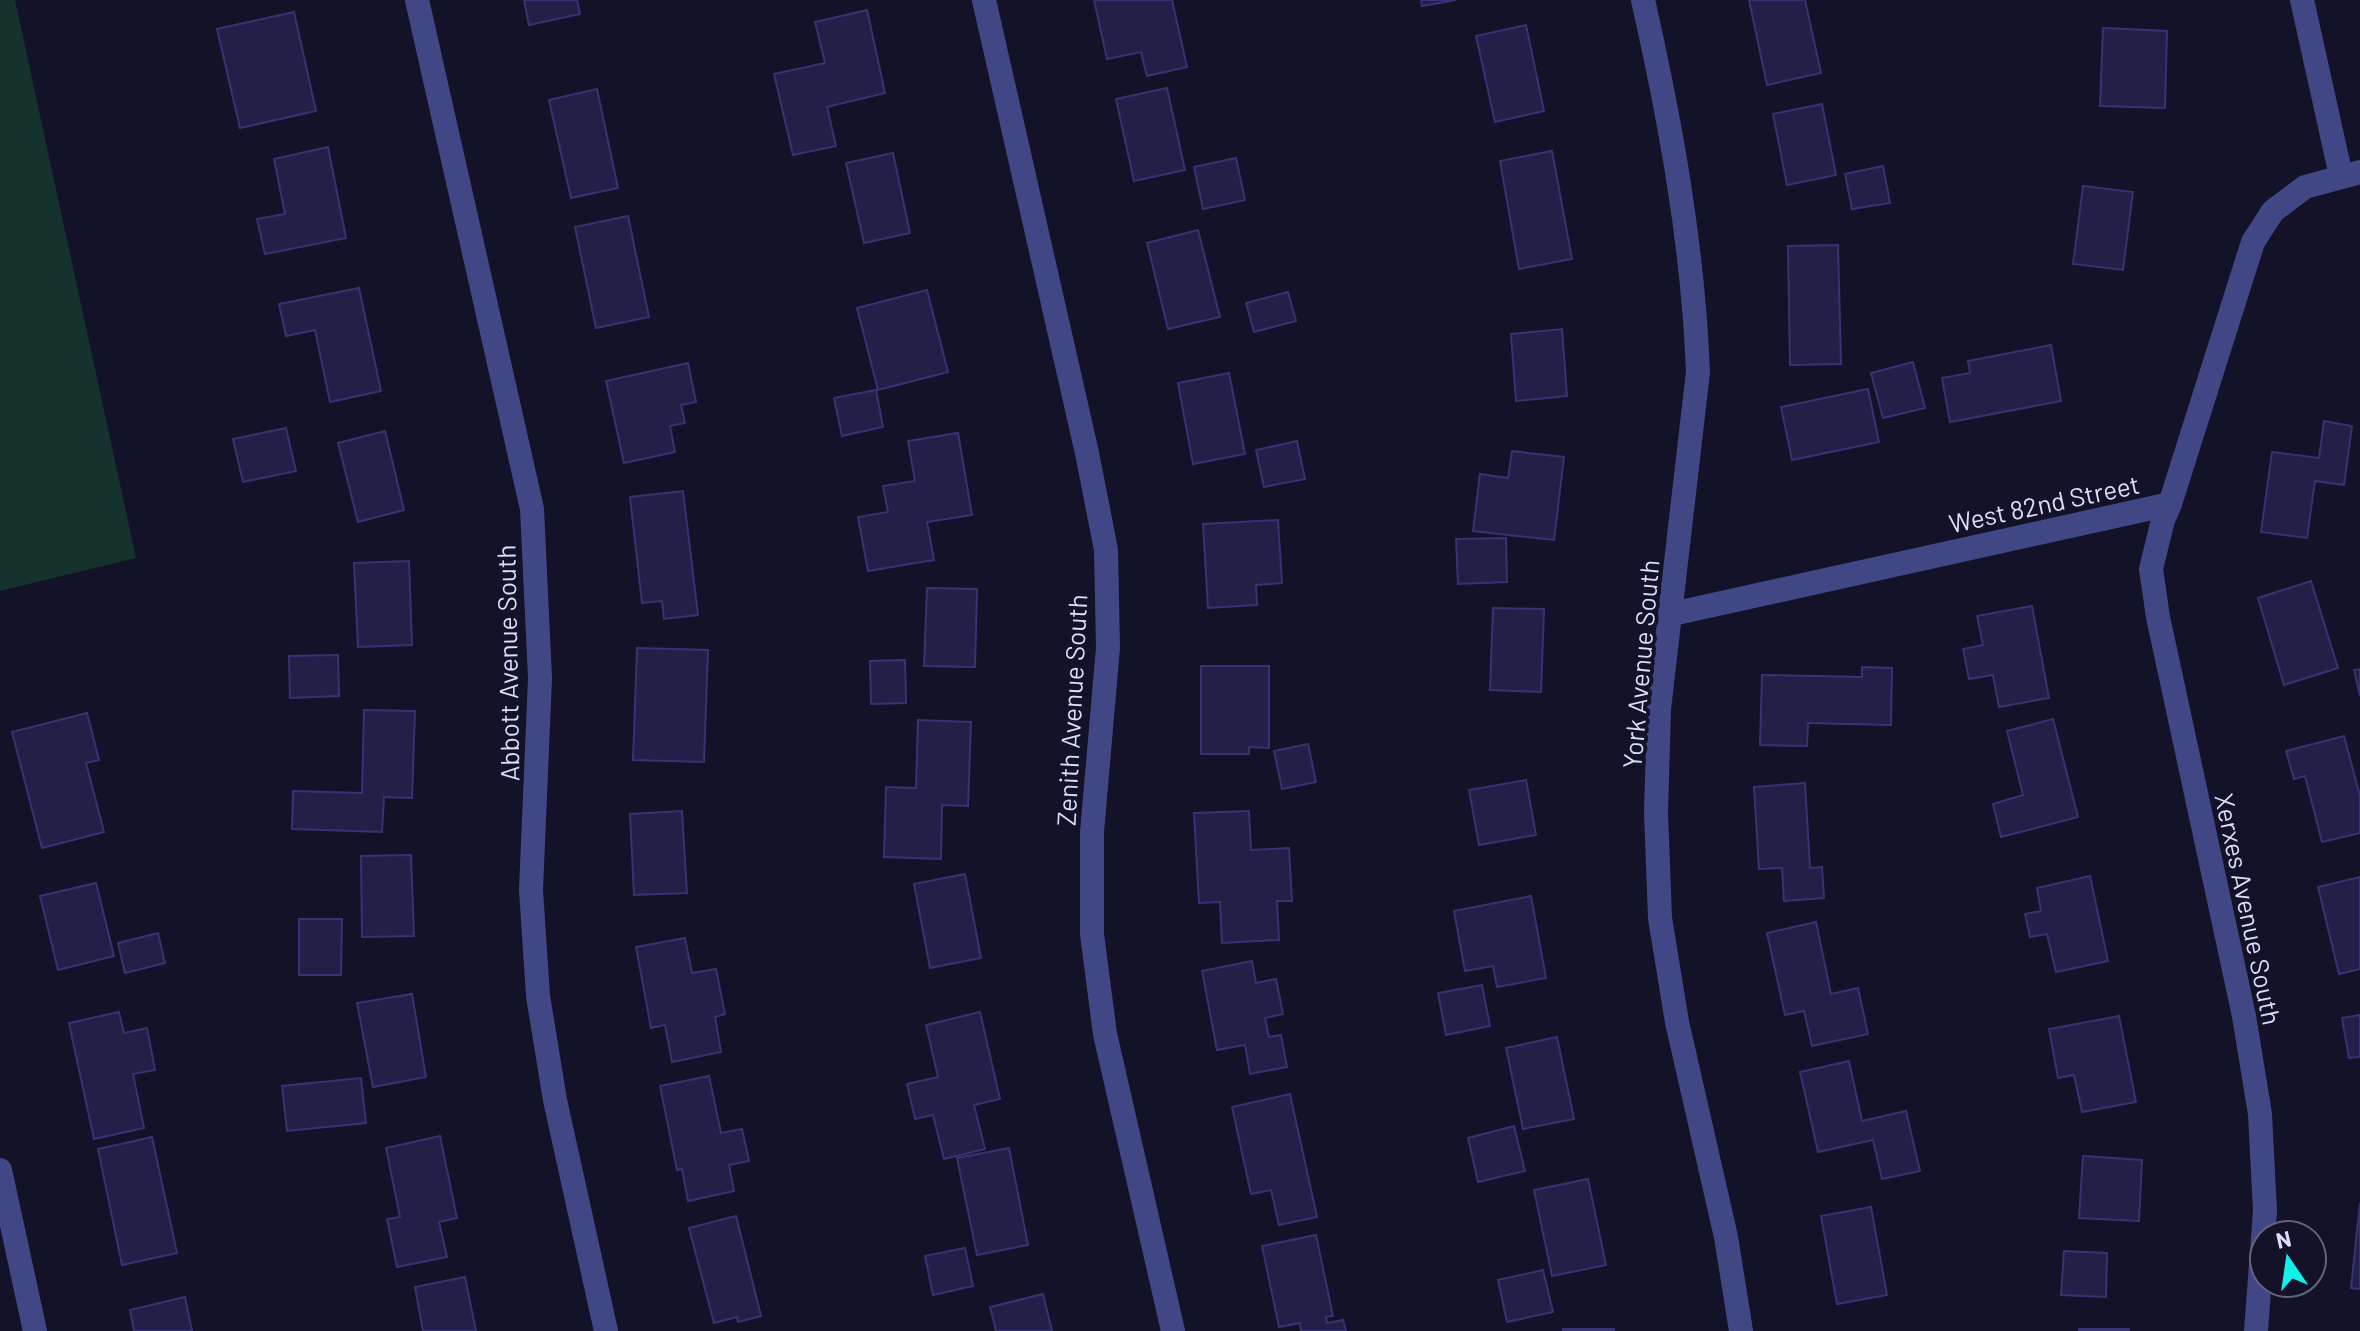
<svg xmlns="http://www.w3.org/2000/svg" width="2360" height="1331" font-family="Barlow,sans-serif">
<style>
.green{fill:#15322d}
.building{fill:#221f48;stroke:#373373;stroke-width:2}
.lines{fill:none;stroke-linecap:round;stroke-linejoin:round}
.minor{stroke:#404784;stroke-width:24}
.labels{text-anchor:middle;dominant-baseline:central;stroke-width:8;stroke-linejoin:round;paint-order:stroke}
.street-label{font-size:26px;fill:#dcdcfd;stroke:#131228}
</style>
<rect width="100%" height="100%" fill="#131228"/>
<path class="green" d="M0,0H15L136,558L0,591Z"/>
<g class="building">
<path d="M524,0H577L580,14L529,25Z"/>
<path d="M1094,0H1172L1187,67L1147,76L1141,52L1107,59Z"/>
<path d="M1421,0H1456L1422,6Z"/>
<path d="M1749,0H1805L1821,73L1767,85Z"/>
<path d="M867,10L885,93L827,107L836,146L793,155L774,74L825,63L815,22Z"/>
<path d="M294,12L316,111L240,128L217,29Z"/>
<path d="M1526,25L1544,111L1495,122L1476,36Z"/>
<path d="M2103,28L2167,31L2165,108L2100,106Z"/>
<path d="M1167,88L1185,170L1134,181L1116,99Z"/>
<path d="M597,89L618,188L571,198L549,100Z"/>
<path d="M1822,104L1836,175L1787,185L1773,114Z"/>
<path d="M328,147L346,238L265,254L257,219L285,214L274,159Z"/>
<path d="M1552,151L1572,259L1519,269L1500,161Z"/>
<path d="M893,153L910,233L864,243L846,163Z"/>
<path d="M1236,158L1245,200L1203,209L1194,167Z"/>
<path d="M1883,166L1890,203L1852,209L1845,174Z"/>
<path d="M2083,186L2133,192L2123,270L2073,264Z"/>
<path d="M628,216L649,317L596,328L575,227Z"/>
<path d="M1198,230L1220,317L1168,329L1147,243Z"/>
<path d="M1838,245L1841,364L1790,365L1788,246Z"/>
<path d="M359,288L381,391L330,402L315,330L286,336L279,304Z"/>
<path d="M927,290L948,372L878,390L857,308Z"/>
<path d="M1288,292L1296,321L1254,332L1246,303Z"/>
<path d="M1562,329L1567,396L1516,401L1511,334Z"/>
<path d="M2051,345L2061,401L1950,422L1942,378L1970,373L1968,361Z"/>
<path d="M1913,362L1925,408L1883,418L1871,373Z"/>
<path d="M688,363L696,402L681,405L685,423L670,426L675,452L624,463L606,381Z"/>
<path d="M1229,373L1245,454L1193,464L1178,383Z"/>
<path d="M1868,389L1879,442L1792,460L1781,407Z"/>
<path d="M876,390L883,427L842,436L834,398Z"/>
<path d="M2324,421L2352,426L2344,485L2315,481L2307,538L2261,532L2272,452L2319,458Z"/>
<path d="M286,428L296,471L243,482L233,439Z"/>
<path d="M385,431L404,510L358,522L338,443Z"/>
<path d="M958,433L972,515L927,522L934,560L868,571L858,517L888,512L883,486L915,481L908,441Z"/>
<path d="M1297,441L1305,479L1264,487L1256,450Z"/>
<path d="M1512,451L1564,457L1554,540L1473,531L1480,474L1508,478Z"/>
<path d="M683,491L698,615L664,619L662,601L642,603L630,497Z"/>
<path d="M1278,520L1282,583L1256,585L1257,605L1208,608L1203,524Z"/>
<path d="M1506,538L1507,582L1458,584L1456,539Z"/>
<path d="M409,561L412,645L358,647L354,563Z"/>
<path d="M2311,581L2338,668L2284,685L2258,598Z"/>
<path d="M927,588L977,589L975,667L924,666Z"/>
<path d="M2032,606L2049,698L1999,707L1993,675L1969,679L1963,649L1983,645L1977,616Z"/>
<path d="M1493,608L1544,609L1541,692L1490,690Z"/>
<path d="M637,648L708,650L704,762L633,760Z"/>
<path d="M338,655L339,696L290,698L289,656Z"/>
<path d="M905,660L906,703L871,704L870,661Z"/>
<path d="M1201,666H1269V748L1249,747V754H1201Z"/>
<path d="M1862,667L1892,668L1891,725L1808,723L1807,746L1760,745L1762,675L1862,677Z"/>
<path d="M2360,669V696L2354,670Z"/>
<path d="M364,710L415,711L412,798L384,797L382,832L292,829L293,791L362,793Z"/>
<path d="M87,713L99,760L86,763L104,832L42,848L12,732Z"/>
<path d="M2053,719L2078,817L2001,837L1993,804L2023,795L2007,731Z"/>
<path d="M918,720L971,722L968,806L942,805L941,859L884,857L886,787L916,788Z"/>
<path d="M2344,736L2360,796V833L2322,842L2305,776L2294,779L2286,751Z"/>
<path d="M1308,744L1316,782L1282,789L1274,751Z"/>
<path d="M1526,780L1536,835L1479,845L1469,790Z"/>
<path d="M1805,783L1810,868L1822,867L1824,898L1784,901L1782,868L1759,869L1754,787Z"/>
<path d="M682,811L687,893L634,895L630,814Z"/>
<path d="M1249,811L1251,850L1289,848L1292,901H1277L1279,940L1222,943L1220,902L1199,903L1194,813Z"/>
<path d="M411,855L414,936L362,937L361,856Z"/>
<path d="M965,874L981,958L930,968L914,884Z"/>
<path d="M2090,876L2108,961L2056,972L2047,934L2030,937L2025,914L2041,911L2037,888Z"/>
<path d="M2360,877V969L2339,974L2318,887Z"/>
<path d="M96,883L114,956L58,970L40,896Z"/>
<path d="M1531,896L1546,978L1497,987L1493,966L1465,971L1454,911Z"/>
<path d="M299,919H342L341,975H299Z"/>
<path d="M1816,922L1831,994L1858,988L1868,1034L1812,1046L1804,1011L1785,1015L1767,933Z"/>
<path d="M158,933L165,963L125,973L118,943Z"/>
<path d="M685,938L692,973L716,969L725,1014L715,1017L721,1052L672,1062L665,1025L651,1028L636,947Z"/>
<path d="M1252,961L1256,983L1276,979L1283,1014L1265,1018L1269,1037L1281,1035L1287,1067L1250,1074L1245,1045L1217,1050L1202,971Z"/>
<path d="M1482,985L1490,1026L1446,1035L1438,993Z"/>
<path d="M412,994L426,1077L373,1087L357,1003Z"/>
<path d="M119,1012L124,1033L147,1028L155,1070L133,1074L144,1128L94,1139L69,1023Z"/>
<path d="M980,1012L1000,1099L974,1105L985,1149L944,1159L933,1115L915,1119L907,1084L938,1077L926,1025Z"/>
<path d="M2360,1015V1057L2349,1058L2342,1018Z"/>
<path d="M2119,1016L2136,1102L2082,1112L2074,1075L2058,1078L2049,1029Z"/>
<path d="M1557,1037L1574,1119L1523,1129L1506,1048Z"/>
<path d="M1849,1061L1862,1121L1906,1111L1920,1171L1882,1179L1873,1140L1818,1152L1800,1072Z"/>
<path d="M709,1076L721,1133L742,1129L749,1161L729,1165L734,1191L688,1201L682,1169L677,1170L660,1086Z"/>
<path d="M361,1078L366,1123L287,1131L282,1086Z"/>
<path d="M1290,1094L1317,1217L1279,1225L1271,1190L1251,1194L1232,1107Z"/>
<path d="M1514,1126L1525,1171L1478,1182L1468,1138Z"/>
<path d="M440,1136L457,1218L439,1222L447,1257L397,1267L387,1219L400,1217L386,1148Z"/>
<path d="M152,1137L177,1253L122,1265L98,1149Z"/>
<path d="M1009,1148L1028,1245L977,1255L957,1158Z"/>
<path d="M2083,1156L2142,1160L2139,1221L2079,1218Z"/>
<path d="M1588,1179L1606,1265L1552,1276L1534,1190Z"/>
<path d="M2360,1203V1289L2351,1288Z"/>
<path d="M1871,1207L1887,1295L1837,1304L1821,1216Z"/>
<path d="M736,1216L761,1316L738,1322L737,1317L714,1323L689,1228Z"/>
<path d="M1316,1235L1333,1316L1326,1317L1327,1323L1343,1320L1346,1331H1301L1300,1323L1279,1327L1262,1246Z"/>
<path d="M965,1248L973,1286L933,1295L925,1256Z"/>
<path d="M2064,1251L2107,1253L2106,1297L2061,1295Z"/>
<path d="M1543,1270L1553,1312L1507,1322L1498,1280Z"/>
<path d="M465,1277L476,1331H423L415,1287Z"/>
<path d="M1043,1294L1052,1331H996L990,1307Z"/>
<path d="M185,1297L192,1331H134L130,1310Z"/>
<rect x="1563" y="1329" width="51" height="2"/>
<rect x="2079" y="1329" width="50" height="2"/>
</g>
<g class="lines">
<g class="minor">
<path d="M417,0L532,509L540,678L531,890L538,996L555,1100L606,1331"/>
<path d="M984,0L1087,453L1106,550L1108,648L1092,832V934L1105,1034L1173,1331"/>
<path d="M1643,0C1671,124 1693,246 1698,372L1659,709L1656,813L1660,918L1677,1022L1726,1237L1741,1331"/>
<path d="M2302,0L2341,176"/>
<path d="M2170,504L2163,520L2151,569L2158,617L2244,1016L2260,1114L2265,1211L2256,1331"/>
<path d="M1672,614L2170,504L2253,242L2273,211L2305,187L2360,172"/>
<path d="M0,1170L35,1331"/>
</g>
</g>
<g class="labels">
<g class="street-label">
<text transform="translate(2044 503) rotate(-12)">West 82nd Street</text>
<text transform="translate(507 663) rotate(-91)">Abbott Avenue South</text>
<text transform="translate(1640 664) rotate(-85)">York Avenue South</text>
<text transform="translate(1071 710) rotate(-87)">Zenith Avenue South</text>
<text transform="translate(2249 909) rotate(78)">Xerxes Avenue South</text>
</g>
</g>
<g transform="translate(2288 1259) rotate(347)"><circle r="38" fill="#131228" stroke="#63637d" stroke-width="2"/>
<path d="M0-6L14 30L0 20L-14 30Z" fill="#14f0e9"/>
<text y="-12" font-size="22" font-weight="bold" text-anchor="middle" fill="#dcdcfd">N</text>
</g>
</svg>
